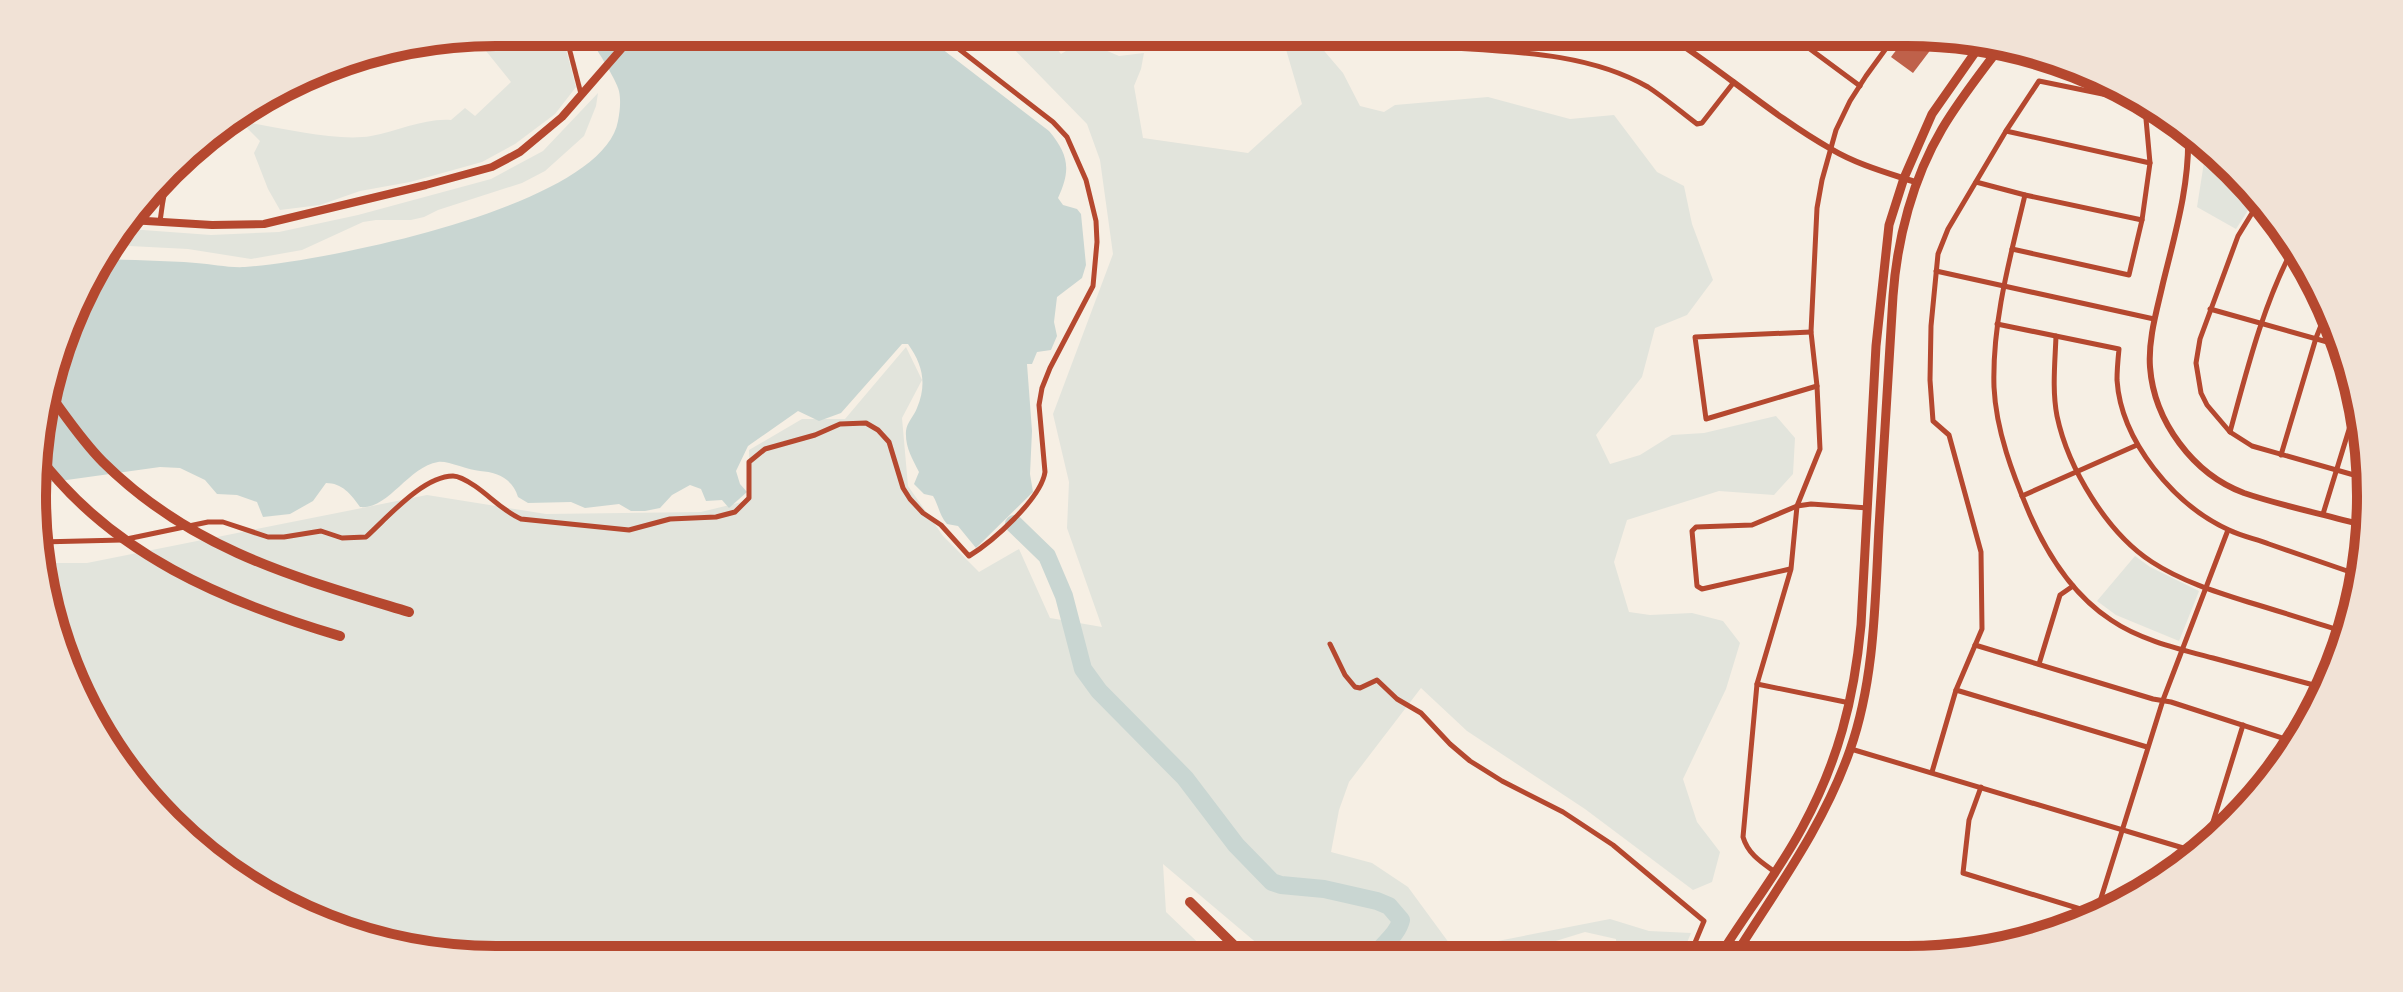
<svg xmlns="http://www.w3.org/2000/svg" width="2403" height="992" font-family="'Golos Text',sans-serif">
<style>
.green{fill:#e2e4dc}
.water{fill:#c9d6d2}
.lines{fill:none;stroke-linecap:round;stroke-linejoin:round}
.river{stroke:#c9d6d2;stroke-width:18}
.building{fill:#bf614a}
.minor{stroke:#b5482f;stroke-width:5}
.tertiary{stroke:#b5482f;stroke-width:6}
.primary{stroke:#b5482f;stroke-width:8}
.trunk{stroke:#b5482f;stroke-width:9}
.motorway{stroke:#b5482f;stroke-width:10}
.rim{fill:none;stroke:#b5482f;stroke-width:10}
</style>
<rect width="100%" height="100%" fill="#f6efe4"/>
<g class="green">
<path d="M496,32H558L564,42L576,87L555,114L515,144L482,162L410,182L360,191L320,205L280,210L268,189L254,153L260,141L240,121C276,127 337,142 371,136C399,131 424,118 451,120L465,108L475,116L511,82L482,46L469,49L459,38Z"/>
<path d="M1073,32H1096L1098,47L1119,56L1144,53L1141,69L1134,86L1143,138L1248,153L1302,104L1285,46L1314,39L1343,73L1360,106L1384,112L1395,105L1488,97L1570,119L1614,115L1657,172L1684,186L1692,224L1713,280L1687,315L1655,328L1642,377L1596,435L1610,464L1640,455L1672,435L1704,433L1776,416L1795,438L1793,474L1774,495L1719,491L1627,520L1614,562L1629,612L1650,615L1692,613L1723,621L1740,643L1726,689L1683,779L1697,822L1720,852L1712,882L1693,890L1585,809L1467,731L1421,688L1349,782L1339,810L1331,852L1372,863L1408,887L1452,947L1457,949L1610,919L1649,931L1691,933L1686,945L1666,950L1636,944L1617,957L1616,939L1585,932L1533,948L1524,957L1268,958L1259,945L1163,864L1166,912L1214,958L496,960L347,936L213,864L110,753L41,587L40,563H87L427,495L546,514L701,512L750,500L749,450L802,419H845L906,347L922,380L902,418L908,486L943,536L979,572L1019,549L1050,618L1102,627L1067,528L1069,482L1053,414L1113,254L1100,160L1087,124L1011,46L1022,43L1040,49L1053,44L1061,54L1076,45Z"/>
<path d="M598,93L596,106L584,136L545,171L522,183L438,210L424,217L411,220H376L363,222L302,250L251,259L188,249L110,245L122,230L129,229L211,235L279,232L358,215L491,179L543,151Z"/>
<path d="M2207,143L2213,147L2254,201L2236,229L2197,207Z"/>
<path d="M2135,556L2150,567L2199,591L2179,641L2116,615L2097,601Z"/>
</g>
<path class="water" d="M586,32H920L1049,131C1069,155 1071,170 1058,198L1063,205L1077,209L1081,214L1086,265L1082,278L1057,297L1054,322L1057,336L1051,350L1037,352L1032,364H1027L1032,431L1030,474L1033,492L976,548L958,526L947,524C939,515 939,506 933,496L924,494L914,484L919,472C912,458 905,447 906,431C907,422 914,416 917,408C927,384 923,365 908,344H902L841,413L819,421L798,411L748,446L736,471L740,484L747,492L729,508L722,500L706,501L701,489L690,485L672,495L660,508L645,511H631L619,504L585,508L571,502L528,503L518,497C513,479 497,472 480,471C468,470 446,460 438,462C408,467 388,510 360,507C351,494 342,483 326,483L313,501L290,514L263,517L257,502L237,495L217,494L205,480L180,468L160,467L38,484L36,435L94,264L99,258C131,261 164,260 196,263C212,264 229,268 245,267C321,262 603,207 618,121C620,111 621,100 619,91C616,78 594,46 586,32Z"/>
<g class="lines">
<path class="river" d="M1014,524L1047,556L1064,596L1083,669L1099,691L1185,778L1236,845L1272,882L1281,885L1324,889L1377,901L1389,906L1401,920C1397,936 1382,944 1373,958"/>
</g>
<path class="building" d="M1910,32L1922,34L1935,44L1913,73L1891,57Z"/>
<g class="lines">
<g class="minor">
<path d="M565,32L581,94"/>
<path d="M1421,32L1420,41L1424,46C1498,52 1582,49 1648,87C1665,98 1681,112 1697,124L1702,123L1734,82"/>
<path d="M1787,32L1860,86"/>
<path d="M2006,131L2150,163"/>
<path d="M1976,182L2025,195L2142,220"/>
<path d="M2025,195C2010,258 1992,322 1994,387C1996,431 2013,475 2030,515C2048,556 2073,595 2111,620C2140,640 2179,649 2213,658C2251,668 2288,678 2325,688"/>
<path d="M2257,205L2238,236L2200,339L2196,363L2201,393L2207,405L2230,432L2252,446L2368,479"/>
<path d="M160,221C163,204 163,177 181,168C193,161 191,167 201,154L199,142"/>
<path d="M2012,249L2129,275L2142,220L2150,163L2145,108"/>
<path d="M1936,271L2154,319"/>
<path d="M2210,309L2338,345"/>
<path d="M1997,324L2119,349C2118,359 2117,370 2117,380C2121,441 2174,505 2229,530C2241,536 2256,539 2269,544C2298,554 2327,564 2356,574"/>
<path d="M1811,332L1695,337L1706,419L1817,386"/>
<path d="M2056,336C2055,363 2052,390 2057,416C2068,468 2107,533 2152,562C2181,581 2216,592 2248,602C2282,612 2315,623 2348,633"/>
<path d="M2230,432C2247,370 2262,308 2292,250"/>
<path d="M2281,455L2316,338L2328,308"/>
<path d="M2022,496L2137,445"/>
<path d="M2323,514L2355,410"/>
<path d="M40,542L122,540L208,522H223L268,537H284L321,531L342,538L366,537C387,518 423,476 453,476C459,476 469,482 475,486C491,497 503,511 521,519L629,530L670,519L716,517L735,512L749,498V462L765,449L815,435L840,424L866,423L878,430L889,442L903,488L910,499L923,513L941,525L969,556C992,542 1041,499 1045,472L1039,405L1042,388L1050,368L1093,286L1097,242L1096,221L1086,180L1067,137L1053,122L937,32"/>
<path d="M1790,569L1702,589L1697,586L1692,531L1696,527L1752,525L1797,506L1811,504L1868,508"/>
<path d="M1330,644L1345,675L1355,687L1360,688L1377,680L1397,699L1421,713L1450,744L1470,761L1502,781L1563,812L1613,845L1704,921L1689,957"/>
<path d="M1975,645L2153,699L2171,702L2298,743"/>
<path d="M2039,664L2060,595L2073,586"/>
<path d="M1757,684L1850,703"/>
<path d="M1956,690L2147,747"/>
<path d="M1851,749L2200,853"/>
<path d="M1932,772L1956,690L1982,629L1981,552L1949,435L1933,421L1930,380L1931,326L1938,254L1948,229L2006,131L2039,81L2132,100"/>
<path d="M1981,787L1969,820L1963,873L2100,915"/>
<path d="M2204,851L2243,725"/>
<path d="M1775,872C1761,862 1748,854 1743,837L1757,684L1791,569L1797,506L1820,449L1817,386L1811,332L1817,208L1822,180L1836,130L1850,101L1866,76L1898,32"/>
<path d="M2096,914L2163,700L2228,530"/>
<path d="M2049,934L2053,933"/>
</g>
<g class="tertiary">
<path d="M1662,32C1720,68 1771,115 1831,149C1858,165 1888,173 1918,183"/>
<path d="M2188,133C2190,184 2175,234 2163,283C2157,310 2148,339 2150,367C2154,421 2193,474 2244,493C2282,506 2323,514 2362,525"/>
</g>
<path class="primary" d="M130,220L212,225L264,224L426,185L492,167L520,152L562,117L636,32"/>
<g class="trunk">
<path d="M1719,957C1746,913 1778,873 1802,828C1838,762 1854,700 1861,625L1876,346L1889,225L1904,178L1932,114L1981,44"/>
<path d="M1734,957C1777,888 1823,827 1850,750C1875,679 1875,601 1879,527C1884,450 1889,373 1893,296C1897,239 1913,178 1942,129C1959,100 1980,74 2000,47"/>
</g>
<g class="motorway">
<path d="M50,395C67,418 83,442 103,462C192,550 294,577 409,612"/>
<path d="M37,454C110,554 225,602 340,636"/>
<path d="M1190,902L1247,958"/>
</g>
</g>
<path d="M0 0H2403V992H0ZM496 46H1907A450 450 0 0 1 2357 496V496A450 450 0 0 1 1907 946H496A450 450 0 0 1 46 496V496A450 450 0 0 1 496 46Z" fill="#f1e2d6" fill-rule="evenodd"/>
<path class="rim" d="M496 46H1907A450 450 0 0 1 2357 496V496A450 450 0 0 1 1907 946H496A450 450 0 0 1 46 496V496A450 450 0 0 1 496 46Z"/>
</svg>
